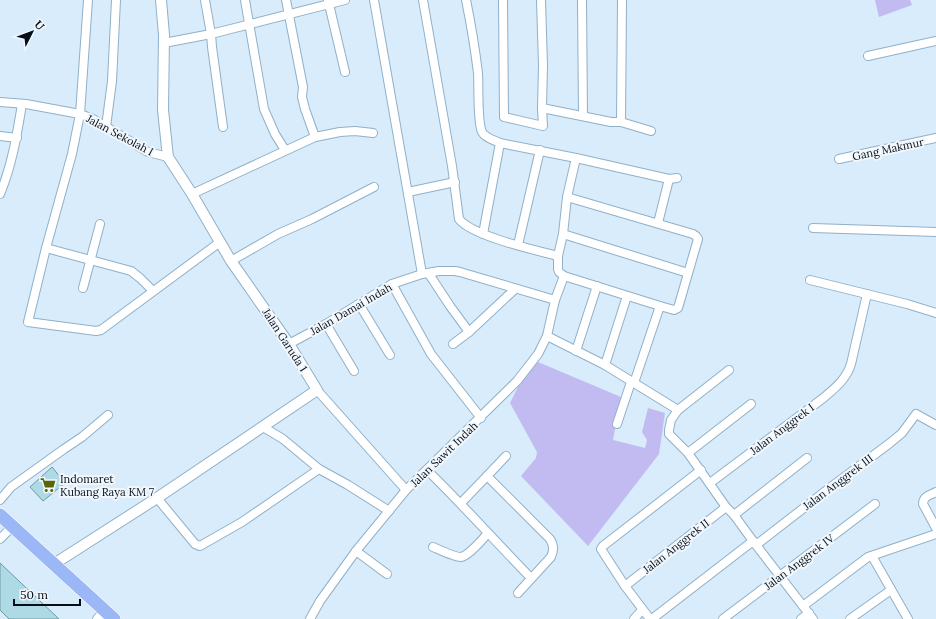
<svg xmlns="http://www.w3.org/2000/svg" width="936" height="619" font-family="Lora,serif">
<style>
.green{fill:#c2bbf1}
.building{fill:#aedae6;stroke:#6f99a5}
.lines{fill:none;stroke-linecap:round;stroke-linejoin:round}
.minor-casing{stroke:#90b0c8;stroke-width:10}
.tertiary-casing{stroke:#90b0c8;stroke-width:12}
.trunk-casing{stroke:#fff;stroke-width:14}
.minor{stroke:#fff;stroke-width:8}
.tertiary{stroke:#fff;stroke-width:10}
.trunk{stroke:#9cb7f6;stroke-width:13}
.labels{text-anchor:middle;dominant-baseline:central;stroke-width:4;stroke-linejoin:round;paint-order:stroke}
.street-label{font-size:11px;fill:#040e17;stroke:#f1f7fc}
.poi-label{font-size:11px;fill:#040e17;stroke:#f1f7fc;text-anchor:start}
</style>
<rect width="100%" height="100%" fill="#d8ecfb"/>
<g class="green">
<path d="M875,0H910L912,5L879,17Z"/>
<path d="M538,362L621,397L613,440L645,448L647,440L642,432L648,408L665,413L659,454L588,546L521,476L536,458L537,452L510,403L518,387L534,363Z"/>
</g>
<g class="building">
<path d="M52,467L65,483L43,501L30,487Z"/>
<path d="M0,563L59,619H9L0,610Z"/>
</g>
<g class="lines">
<defs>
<g id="minor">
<path d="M88,0L80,114L72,154L46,248L28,322L96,331L101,330L220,242"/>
<path d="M205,0L211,34L212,47L223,127"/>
<path d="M245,0L264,109L275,134L285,150"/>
<path d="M286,0L303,87L302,97L305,109L315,137"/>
<path d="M328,0L345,72"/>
<path d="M374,0L422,274"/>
<path d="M423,0L452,166L459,219C472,236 535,250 558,256"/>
<path d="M466,0C471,24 475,49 478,73C479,87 477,121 482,132C485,138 494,140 500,143L576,158L669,179L677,178"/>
<path d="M503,0L504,117L543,126L542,108L611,122H621L651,131"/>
<path d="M541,0L543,65L542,108"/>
<path d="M582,0L583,116"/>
<path d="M164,43L211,34L345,0"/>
<path d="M868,56L936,41"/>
<path d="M0,102L26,104L80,114L93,119L148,152L168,157"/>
<path d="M621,122L622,0"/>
<path d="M106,127L112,81L116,0"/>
<path d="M0,136L17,138"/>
<path d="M576,158L567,197L563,234L558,256V269L559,272L564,276L555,300L547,336L605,365L678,410"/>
<path d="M839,159L936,138"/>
<path d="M408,192L455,182"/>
<path d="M0,194C12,165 17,135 22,104"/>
<path d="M192,194L315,137L340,132L355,131L373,133"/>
<path d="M567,197L693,234L696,236L698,239L678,308L674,310L660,306L634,383"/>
<path d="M658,223L669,179"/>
<path d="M813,228L936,232"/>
<path d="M483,234L500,143"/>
<path d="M563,234L688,273"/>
<path d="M518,245L540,150"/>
<path d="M46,248L131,271L140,278L153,291"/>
<path d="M231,261L278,234L312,219L374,187"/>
<path d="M429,274L450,306L469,332"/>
<path d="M564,276L660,306"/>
<path d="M810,280L907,304L936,313"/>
<path d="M392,284L431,354L481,418"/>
<path d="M83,288L100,224"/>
<path d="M359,304L390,355"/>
<path d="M326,324L354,371"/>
<path d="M289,344L326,324L392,284L422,274L439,271H455L460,272L555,300"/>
<path d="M453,344L469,332L515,289"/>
<path d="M576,351L597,286"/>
<path d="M605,365L627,296"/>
<path d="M729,370L678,410L671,420L669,430V434L688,453L726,507L734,515L753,541L813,619"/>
<path d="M317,390L406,490"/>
<path d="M617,424L631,382"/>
<path d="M263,427L283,439L319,469L348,485L389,511"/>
<path d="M688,453L751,404"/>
<path d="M427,470C463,505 496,542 531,578"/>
<path d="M487,476L506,456"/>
<path d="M710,483L822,399C834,389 846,380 851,364L867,294"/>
<path d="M936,492C930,495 923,496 923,504L936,528"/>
<path d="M157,498L195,544L200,546L242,522L319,469"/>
<path d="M0,500L11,487L64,449L82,437L108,415"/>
<path d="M461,503L487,476L550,539C554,546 554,550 551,557L518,593"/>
<path d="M734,515L807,458"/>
<path d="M0,539L13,526"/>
<path d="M756,545L827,490L890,443L902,433L916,414L936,425"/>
<path d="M433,547C440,550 454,557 461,557C468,556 483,539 488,533"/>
<path d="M356,551L387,574"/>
<path d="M872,556L908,619"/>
<path d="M625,586L726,507"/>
<path d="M803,606L868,557L936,534"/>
<path d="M97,619L105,610"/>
<path d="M310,619L320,601L356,551L406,490L517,381L538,354L547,336"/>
<path d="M634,619L642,610"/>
<path d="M650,619L625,586L601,549L603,546L701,470"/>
<path d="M652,619L753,541"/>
<path d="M723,619L875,504"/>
<path d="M801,619L809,613"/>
<path d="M850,619L891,590"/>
</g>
<path id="tertiary" d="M54,564L157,498L317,390L289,344L231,261L192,194L168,157L163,110L164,35L161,0"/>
<path id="trunk" d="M0,515L114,619"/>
</defs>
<use href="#minor" class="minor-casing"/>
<use href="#tertiary" class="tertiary-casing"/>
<use href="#trunk" class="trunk-casing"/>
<use href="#minor" class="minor"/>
<use href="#tertiary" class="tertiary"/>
<use href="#trunk" class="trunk"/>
</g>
<defs>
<symbol id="supermarket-bare" viewBox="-9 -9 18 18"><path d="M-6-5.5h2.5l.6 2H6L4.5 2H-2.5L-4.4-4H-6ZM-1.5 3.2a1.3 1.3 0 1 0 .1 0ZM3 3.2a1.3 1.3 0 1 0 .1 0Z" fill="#5a6508" stroke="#f1f7fc" stroke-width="2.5" paint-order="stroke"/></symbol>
</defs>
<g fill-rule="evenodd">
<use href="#supermarket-bare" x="37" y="474" width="22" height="22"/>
</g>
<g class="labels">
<g class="street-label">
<text transform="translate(120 135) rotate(28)">Jalan Sekolah I</text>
<text transform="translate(888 149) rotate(-12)">Gang Makmur</text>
<text transform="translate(351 309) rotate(-30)">Jalan Damai Indah</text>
<text transform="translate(285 340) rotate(57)">Jalan Garuda 1</text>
<text transform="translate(782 429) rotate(-37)">Jalan Anggrek I</text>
<text transform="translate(444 454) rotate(-44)">Jalan Sawit Indah</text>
<text transform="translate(838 482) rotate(-37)">Jalan Anggrek III</text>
<text transform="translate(676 546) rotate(-38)">Jalan Anggrek II</text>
<text transform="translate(799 562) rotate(-37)">Jalan Anggrek IV</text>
</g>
<g class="poi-label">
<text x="60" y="479">Indomaret<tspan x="60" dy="13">Kubang Raya KM 7</tspan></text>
</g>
</g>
<g transform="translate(32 32) rotate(48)" stroke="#f1f7fc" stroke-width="3" paint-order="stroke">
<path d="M0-3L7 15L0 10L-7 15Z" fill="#040e17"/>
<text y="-6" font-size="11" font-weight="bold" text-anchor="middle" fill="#040e17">U</text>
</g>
<path d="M14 599v6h66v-6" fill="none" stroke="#040e17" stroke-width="2"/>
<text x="20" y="599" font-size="12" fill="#040e17" stroke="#f1f7fc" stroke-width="3" paint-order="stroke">50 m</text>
</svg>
